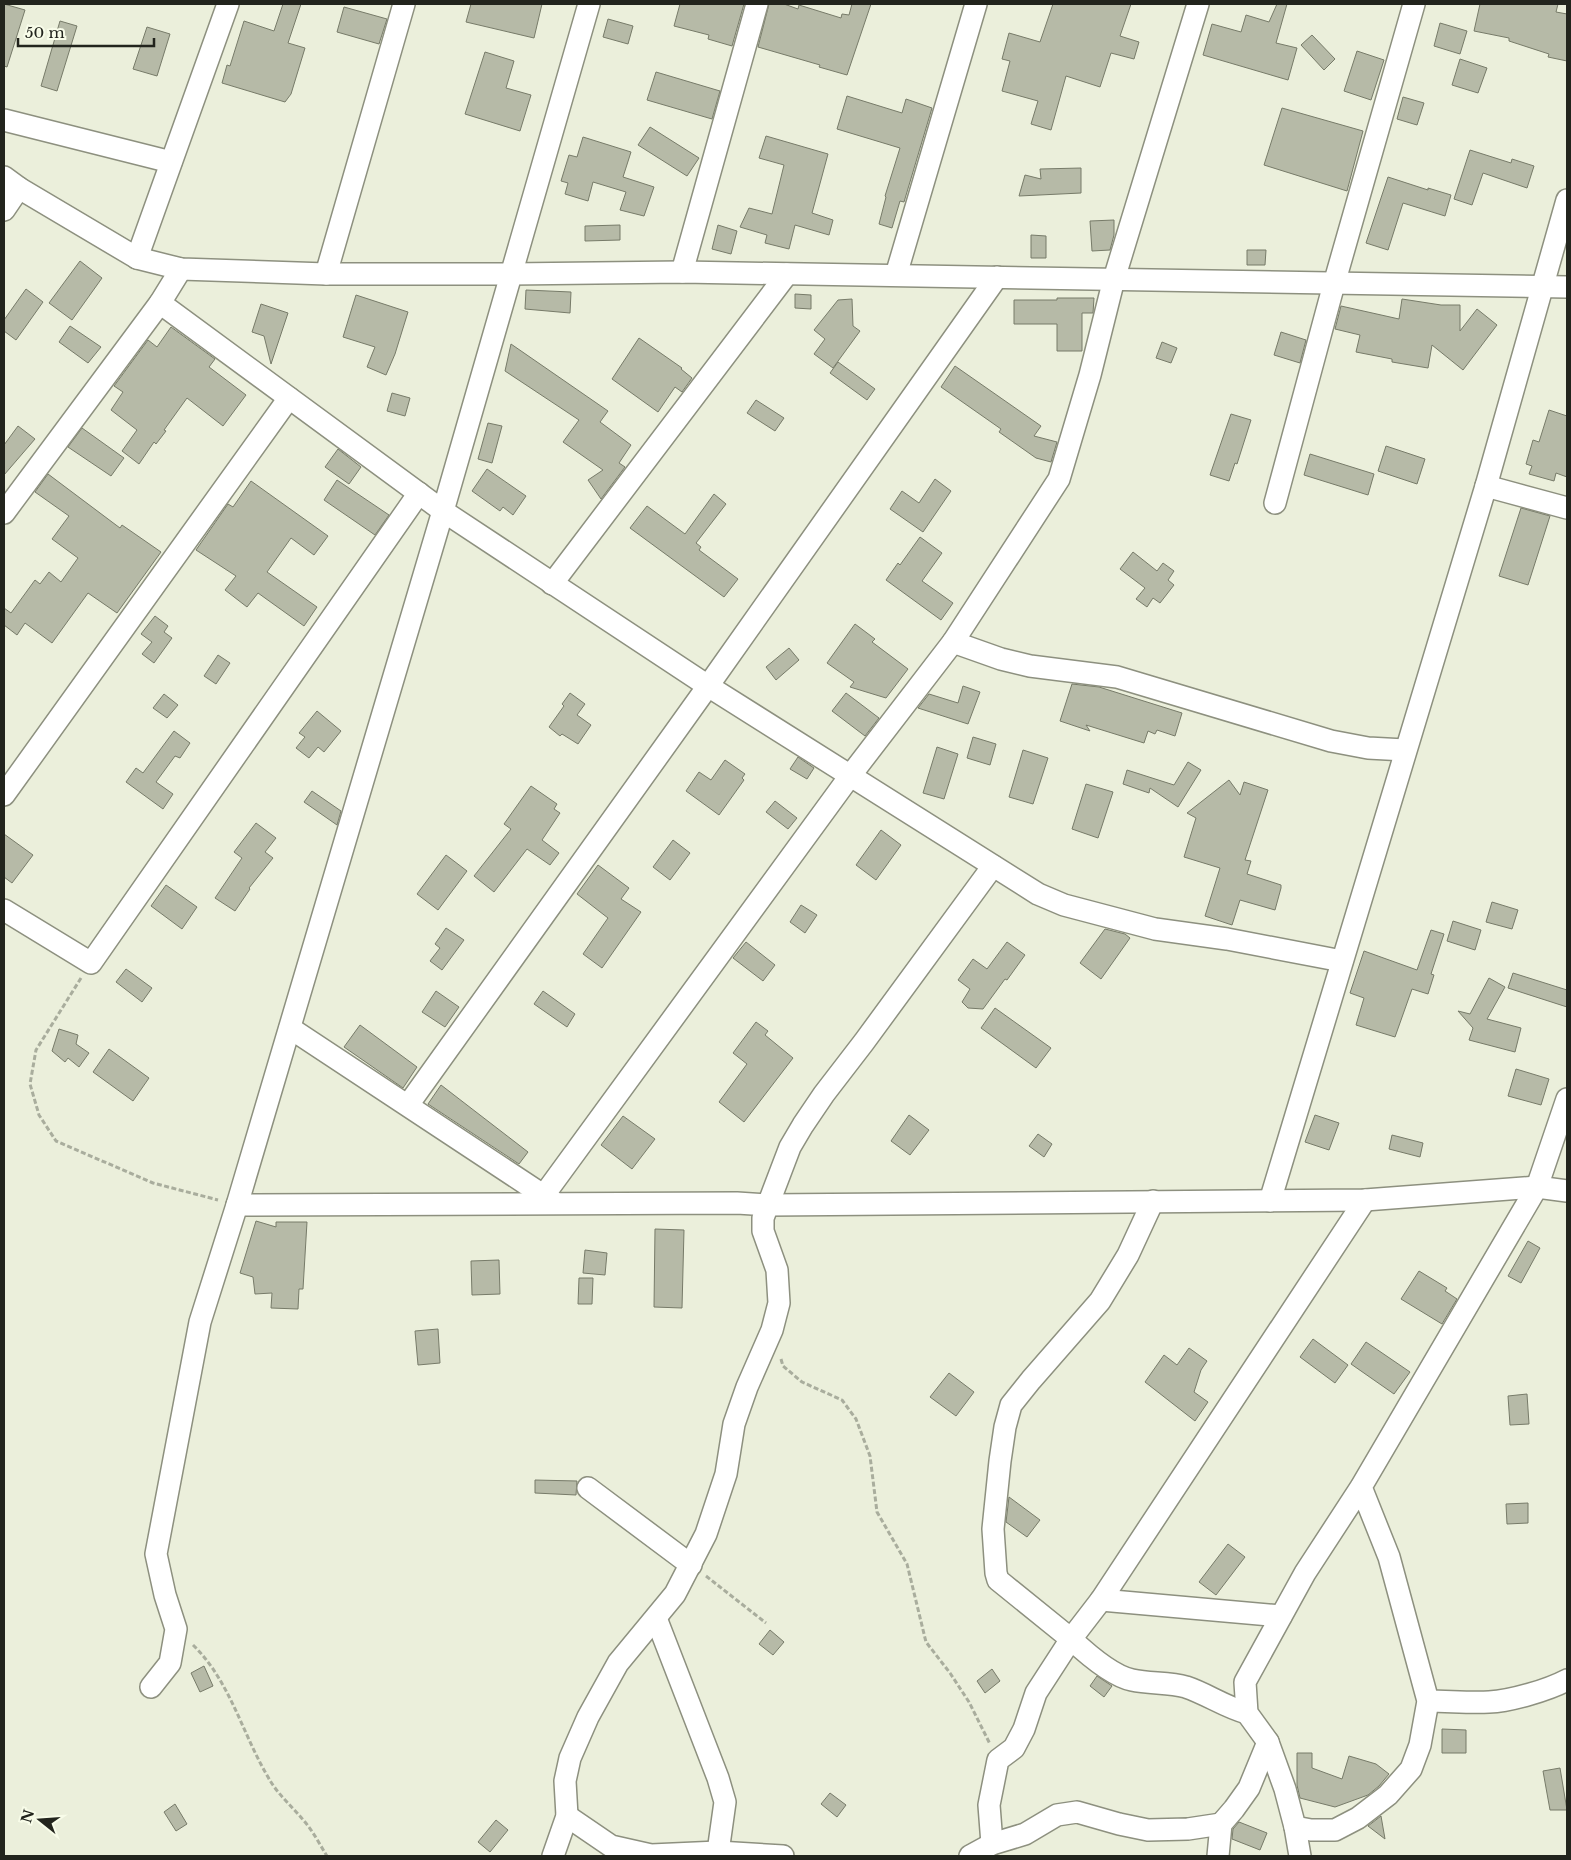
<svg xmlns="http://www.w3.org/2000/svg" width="1571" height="1860" font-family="'Libre Baskerville',serif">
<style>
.building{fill:#b6baa7;stroke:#777b69}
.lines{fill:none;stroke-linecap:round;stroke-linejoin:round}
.minor-casing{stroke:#8d907f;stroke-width:24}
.path{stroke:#a9ad9d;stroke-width:3;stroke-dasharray:5 2.5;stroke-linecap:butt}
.minor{stroke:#fff;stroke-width:21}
</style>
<rect width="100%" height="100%" fill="#ebefdb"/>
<g class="building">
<path d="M4,4L25,10L7,67L4,66Z"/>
<path d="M283,4H301L288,43L305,48L291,94L285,102L222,83L227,65L230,66L244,21L274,31Z"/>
<path d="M471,4H542L534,38L466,22Z"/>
<path d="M680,4H744L732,46L708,39L709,35L674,26Z"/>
<path d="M769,4H784L798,9L799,5L841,18L842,14L849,15L852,4H871L847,75L819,67L820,65L758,47Z"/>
<path d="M1053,4H1131L1120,36L1139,42L1134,59L1111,53L1100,87L1066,76L1051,130L1031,124L1038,101L1002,91L1010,61L1002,59L1009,33L1040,42Z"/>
<path d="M1277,4H1287L1276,43L1297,48L1288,80L1203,55L1212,24L1241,32L1246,15L1269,22Z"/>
<path d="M1480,4H1558L1556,12L1567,14V61L1548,57L1549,54L1509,41V38L1474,31Z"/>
<path d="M344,7L387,19L379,44L337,32Z"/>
<path d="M608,19L633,26L628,44L603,37Z"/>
<path d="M60,21L77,26L57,91L41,86Z"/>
<path d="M1440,23L1467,31L1460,54L1434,46Z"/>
<path d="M147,27L170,34L157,76L133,69Z"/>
<path d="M1312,35L1335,59L1324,70L1301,45Z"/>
<path d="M1357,51L1384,60L1371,100L1344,91Z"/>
<path d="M485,52L514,61L506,88L531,95L520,131L465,114Z"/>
<path d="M1460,59L1487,68L1478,93L1452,85Z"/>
<path d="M656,72L720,91L712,119L647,100Z"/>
<path d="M847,96L902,113L906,99L932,108L904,202L900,201L892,228L879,224L886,197L885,196L900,148L837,129Z"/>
<path d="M1403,97L1424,103L1417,125L1397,119Z"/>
<path d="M1282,108L1363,131L1347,191L1264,165Z"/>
<path d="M650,127L699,158L687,176L638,145Z"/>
<path d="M766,136L828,154L812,213L833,220L829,235L795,225L789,249L765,243L767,235L740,227L749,208L772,214L784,165L759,158Z"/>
<path d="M583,137L631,152L623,177L654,187L644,216L620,210L626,192L593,182L588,201L565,194L568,183L561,181L569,155L577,157Z"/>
<path d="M1470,150L1511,163L1512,159L1534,166L1527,188L1483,173L1472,205L1454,199Z"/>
<path d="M1081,168V193L1019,196L1025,175L1041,179L1040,169Z"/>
<path d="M1388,177L1428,190V188L1451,195L1445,216L1403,203L1388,250L1366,243Z"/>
<path d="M1114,220V235L1110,250L1092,251L1090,221Z"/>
<path d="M620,225V240L585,241V226Z"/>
<path d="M718,225L737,231L731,254L712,249Z"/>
<path d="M1031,235L1046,236V258H1031Z"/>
<path d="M1247,250H1266L1265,265H1247Z"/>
<path d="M80,261L102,278L72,320L49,303Z"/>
<path d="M26,289L43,302L16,340L4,331V320Z"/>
<path d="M526,290L571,292L570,313L525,309Z"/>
<path d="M795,294L811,295V309L795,308Z"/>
<path d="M356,295L408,312L395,354L386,375L367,367L375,347L343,337Z"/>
<path d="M1057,298H1094L1093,313H1082V351H1057V324H1014V300H1057Z"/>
<path d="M852,299L853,326L860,331L833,368L814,354L825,339L814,330L838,300Z"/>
<path d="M1402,299L1441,305H1460V331L1477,309L1497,325L1463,370L1432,345L1428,368L1392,362V359L1356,352L1360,335L1335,329L1341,306L1399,319Z"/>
<path d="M261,304L288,313L271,364L264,336L252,332Z"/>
<path d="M70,326L101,347L88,363L59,342Z"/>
<path d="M171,327L215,359L209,367L246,395L223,426L187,398L164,430L166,431L156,444L154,442L139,464L122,451L137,430L111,410L123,392L114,386L148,340L157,347Z"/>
<path d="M1281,332L1306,340L1300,363L1274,355Z"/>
<path d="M639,338L682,368L681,369L692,378L682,392L675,387L658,412L612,379Z"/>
<path d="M1162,342L1177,348L1171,363L1156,358Z"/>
<path d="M511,344L608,411L600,422L631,445L619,463L625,467L601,499L588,480L603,470L563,442L579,420L505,371Z"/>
<path d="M838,362L875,389L867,400L830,373Z"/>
<path d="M955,366L1041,426L1034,436L1057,442L1051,462L1036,458L999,432L1001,429L941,387Z"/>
<path d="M392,393L410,398L405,416L387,411Z"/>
<path d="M756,400L784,418L775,431L747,413Z"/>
<path d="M1549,410L1567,416V477L1556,473L1554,481L1529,474L1532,466L1526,464L1533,440L1539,442Z"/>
<path d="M1231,414L1251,420L1237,464L1235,463L1229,481L1210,475Z"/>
<path d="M488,423L502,426L492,463L478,459Z"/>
<path d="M18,426L35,439L4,475V445Z"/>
<path d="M82,428L124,458L111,476L68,447Z"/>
<path d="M1386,446L1425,459L1417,484L1378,471Z"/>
<path d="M338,449L361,467L349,484L325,467Z"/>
<path d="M1310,454L1374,474L1368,495L1304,475Z"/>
<path d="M487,469L526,496L513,515L503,507L500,511L472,491Z"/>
<path d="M48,474L120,528L122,525L161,552L117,613L88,593L52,643L25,623L17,635L4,625V608L11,613L35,580L40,584L49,572L61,582L78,558L52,539L69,516L35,492Z"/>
<path d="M935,479L951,491L923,532L890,509L902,491L919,503Z"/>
<path d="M337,480L389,515L375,535L324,500Z"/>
<path d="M251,481L328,536L314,555L291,538L267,572L317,607L304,626L258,593L247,607L225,590L236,576L196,550L228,504L233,507Z"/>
<path d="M714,494L726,504L696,543L701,547L699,550L738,579L724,597L630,528L647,506L685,534Z"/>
<path d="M1521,508L1550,516L1528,585L1499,576Z"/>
<path d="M920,537L942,553L922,581L953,603L941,620L886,580L898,563L900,565Z"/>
<path d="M1133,552L1157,571L1163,563L1174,571L1168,580L1174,585L1160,603L1153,598L1147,607L1136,599L1145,588L1120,569Z"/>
<path d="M155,616L168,626L164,632L172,638L154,663L142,654L152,642L141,634Z"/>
<path d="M855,624L875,639L872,642L908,669L886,698L850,687L854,682L827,663Z"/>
<path d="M789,648L799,660L776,680L766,667Z"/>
<path d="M218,655L230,663L216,684L204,676Z"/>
<path d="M1072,684L1099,687L1182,713L1175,736L1157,730L1155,734L1148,731L1144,743L1086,725L1090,731L1060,721Z"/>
<path d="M963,686L980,692L968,724L918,708L929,694L958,703Z"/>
<path d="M570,693L585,704L577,715L591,725L578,744L562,734L560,736L549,727L564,706L562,704Z"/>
<path d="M846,693L879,718L865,736L832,711Z"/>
<path d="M164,694L178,705L167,718L153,708Z"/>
<path d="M317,711L341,731L324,752L318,747L309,758L296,748L305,737L299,733Z"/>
<path d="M174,731L190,743L180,758L175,756L156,782L173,794L163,809L126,782L136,768L143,773Z"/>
<path d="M973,737L996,744L990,765L967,758Z"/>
<path d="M937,747L958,754L944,799L923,793Z"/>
<path d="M1023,750L1048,758L1033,804L1009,797Z"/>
<path d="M798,757L814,768L807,779L790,769Z"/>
<path d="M725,760L745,774L742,778L744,780L719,815L686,791L699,772L711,780Z"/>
<path d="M1188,762L1201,770L1178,807L1150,788L1149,793L1123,784L1127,770L1174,785Z"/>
<path d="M1229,780L1240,795L1244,782L1268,790L1245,860L1251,861L1247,874L1281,885V888L1275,910L1240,900L1232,925L1205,916L1220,868L1184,857L1196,818L1187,813Z"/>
<path d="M1086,784L1113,792L1098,838L1072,829Z"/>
<path d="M531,786L557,804L554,809L560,813L542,840L559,853L550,865L527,849L494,892L474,876L511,829L504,824Z"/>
<path d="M312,791L341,811L337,825L304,802Z"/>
<path d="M775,801L797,818L788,829L766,812Z"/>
<path d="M256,823L276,838L265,852L273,858L249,888L250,889L235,911L215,898L242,858L234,852Z"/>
<path d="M881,830L901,845L876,880L856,865Z"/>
<path d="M4,834L33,855L12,883L4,877Z"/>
<path d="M673,840L690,853L670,880L653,867Z"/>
<path d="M446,855L467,871L438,910L417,894Z"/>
<path d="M598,865L629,888L621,899L641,912L602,968L583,954L608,918L577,894Z"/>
<path d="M166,885L197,907L182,929L151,906Z"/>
<path d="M1492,902L1518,910L1512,929L1486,922Z"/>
<path d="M801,905L817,915L805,933L790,922Z"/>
<path d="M1453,921L1481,930L1475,950L1447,941Z"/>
<path d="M446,928L464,940L442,970L430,961L440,948L435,944Z"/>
<path d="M1105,929L1125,934L1130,938L1101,979L1080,963Z"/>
<path d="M1431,930L1444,934L1431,974L1434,975L1428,994L1412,989L1395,1037L1356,1025L1364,998L1350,993L1364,951L1417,970Z"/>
<path d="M746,942L775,965L763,981L733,958Z"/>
<path d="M1007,942L1025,955L1007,980L1005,979L983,1009L968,1008L962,1002L970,989L958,980L973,959L987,969Z"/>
<path d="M126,969L152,988L142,1002L116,982Z"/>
<path d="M1513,973L1567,990V1007L1508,988Z"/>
<path d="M1489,978L1505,987L1487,1019L1521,1028L1515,1052L1469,1040L1473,1028L1458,1011L1470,1014Z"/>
<path d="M436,991L459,1007L445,1027L422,1012Z"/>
<path d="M543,991L575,1014L567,1027L534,1004Z"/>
<path d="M995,1008L1051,1048L1036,1068L981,1028Z"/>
<path d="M756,1022L768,1031L765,1035L793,1058L744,1122L719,1102L747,1064L733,1053Z"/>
<path d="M360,1025L417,1067L403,1088L344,1047Z"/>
<path d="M59,1029L78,1035L76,1044L89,1053L79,1067L68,1058L65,1062L52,1051Z"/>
<path d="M109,1049L149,1078L133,1101L93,1072Z"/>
<path d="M1516,1069L1549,1079L1541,1105L1508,1096Z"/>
<path d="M441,1085L528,1152L519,1164L428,1104Z"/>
<path d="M909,1115L929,1130L910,1155L891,1141Z"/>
<path d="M1315,1115L1339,1123L1329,1150L1305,1142Z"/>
<path d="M623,1116L655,1139L632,1169L601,1145Z"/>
<path d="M1038,1134L1052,1144L1044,1157L1029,1146Z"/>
<path d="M1392,1135L1423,1143L1420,1157L1389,1149Z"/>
<path d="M256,1221L276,1227V1222H307L303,1289H299L298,1309L271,1308L272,1293L255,1294L253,1277L240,1273Z"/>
<path d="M655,1229L684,1230L682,1308L654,1307Z"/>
<path d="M1528,1241L1540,1248L1521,1283L1508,1276Z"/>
<path d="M585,1250L607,1253L605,1275L583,1273Z"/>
<path d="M499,1260L500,1294L472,1295L471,1261Z"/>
<path d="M1419,1271L1447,1288L1445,1291L1457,1299L1442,1324L1401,1299Z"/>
<path d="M579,1278H593L592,1304H578Z"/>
<path d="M438,1329L440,1363L418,1365L415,1331Z"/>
<path d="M1313,1339L1348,1365L1335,1383L1300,1357Z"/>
<path d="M1366,1342L1410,1372L1394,1394L1351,1364Z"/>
<path d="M1189,1348L1207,1361L1201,1370L1194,1392L1208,1402L1195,1421L1145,1382L1164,1355L1177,1365Z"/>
<path d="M949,1373L974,1392L956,1416L930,1397Z"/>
<path d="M1527,1394L1529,1424L1510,1425L1508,1396Z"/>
<path d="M535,1480L577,1481L576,1495L535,1493Z"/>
<path d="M1009,1497L1040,1520L1027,1537L1006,1522Z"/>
<path d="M1528,1503V1523L1507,1524L1506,1504Z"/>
<path d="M1228,1544L1245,1557L1216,1595L1199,1582Z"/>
<path d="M770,1630L784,1642L773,1655L759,1644Z"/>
<path d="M204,1666L213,1686L200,1692L191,1673Z"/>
<path d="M992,1669L1000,1681L985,1693L977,1681Z"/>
<path d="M1097,1676L1112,1686L1104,1697L1090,1686Z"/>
<path d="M1442,1729L1466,1730V1753H1442Z"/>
<path d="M1297,1753H1312V1768L1342,1779L1349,1756L1376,1764L1389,1774L1379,1786L1368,1795L1335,1807L1300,1798L1297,1785Z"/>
<path d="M1560,1768L1567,1810H1550L1543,1771Z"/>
<path d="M830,1793L846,1805L837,1817L821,1804Z"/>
<path d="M175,1804L187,1824L176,1831L164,1812Z"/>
<path d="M1381,1816L1385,1839L1368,1826Z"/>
<path d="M496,1820L508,1830L490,1852L478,1842Z"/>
<path d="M1239,1822L1267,1833L1260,1850L1232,1839L1233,1829Z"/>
</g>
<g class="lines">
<defs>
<g id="minor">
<path d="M4,120L171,162"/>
<path d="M4,177L19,188L137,258L181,269L326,274H510L682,272L1567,287"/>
<path d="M4,210L19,188"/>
<path d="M137,258L228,4"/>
<path d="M682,272L757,4"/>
<path d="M326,274L404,4"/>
<path d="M896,275L976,4"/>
<path d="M160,303L443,511L708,686L1038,894L1064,905L1155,929L1227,939L1342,961"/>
<path d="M1486,486L1567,508"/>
<path d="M1275,503L1334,284L1414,4"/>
<path d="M4,513L160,303L181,269"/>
<path d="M552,584L787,274"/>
<path d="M953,642L1001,659L1030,666L1117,677L1331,741L1368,748L1405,750"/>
<path d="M4,795L289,398"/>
<path d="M4,910L91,963L419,493"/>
<path d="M290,1028L555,1203"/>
<path d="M408,1105L708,686L997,277"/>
<path d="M544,1195L850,776L953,642L1059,479L1090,375L1114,279L1198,4"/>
<path d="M1270,1201L1486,486L1567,200"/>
<path d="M237,1205L737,1203L768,1205L1365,1200L1537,1187L1567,1191"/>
<path d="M1361,1487L1389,1557L1428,1701L1420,1745L1411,1769L1388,1795L1358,1818L1335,1830H1311L1295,1827L1285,1789L1268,1742L1247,1713L1245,1682L1305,1573L1361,1487L1537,1187L1567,1099"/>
<path d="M588,1488L691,1565"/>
<path d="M1101,1600L1281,1616"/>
<path d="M656,1618L718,1778L725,1802L718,1852"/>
<path d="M151,1687L170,1663L176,1629L165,1595L156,1554L200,1322L237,1205L443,511L589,4"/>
<path d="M1428,1701C1448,1701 1469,1703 1489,1702C1511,1701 1548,1690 1567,1680"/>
<path d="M1247,1713C1225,1707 1207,1694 1186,1687C1169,1682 1150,1684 1132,1680C1112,1676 1086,1653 1071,1639L1101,1600L1365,1200"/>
<path d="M567,1816L611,1846L651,1855L718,1852L783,1856"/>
<path d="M1295,1827L1300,1856"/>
<path d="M992,1844L989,1805L998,1760L1014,1748L1024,1729L1036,1693L1071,1639L1003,1584L998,1580L996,1573L993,1529L1000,1461L1005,1427L1011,1405L1031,1380L1100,1301L1128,1255L1153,1201"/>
<path d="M553,1856L567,1816L565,1781L570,1758L588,1717L618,1663L675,1594L706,1534L726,1474L734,1424L747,1387L772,1330L779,1303L777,1270L763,1231V1218L790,1147L803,1125L824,1094L864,1042L993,866"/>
<path d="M970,1856L992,1844L1025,1834L1057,1815L1077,1812L1119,1824L1148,1830L1188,1829L1221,1824"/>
<path d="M1218,1856L1221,1824L1234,1809L1249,1788L1268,1742"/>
</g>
</defs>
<use href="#minor" class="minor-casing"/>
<g class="path">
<path d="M81,978L36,1050L30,1084L39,1115L56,1141L153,1183L218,1200"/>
<path d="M781,1359L783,1366L802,1382L842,1400L856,1419L870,1456L877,1512L907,1564L926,1642L950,1673L969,1702L990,1744"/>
<path d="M706,1576L766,1623"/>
<path d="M193,1645C230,1681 242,1733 268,1777C277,1794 292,1806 304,1821C313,1831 320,1845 327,1856"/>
</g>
<use href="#minor" class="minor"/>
</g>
<rect width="1571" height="1860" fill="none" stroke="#22241d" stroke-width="10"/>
<g transform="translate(40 1820) rotate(287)" stroke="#f8fce9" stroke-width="4" paint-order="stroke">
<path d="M0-4L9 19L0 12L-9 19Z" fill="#22241d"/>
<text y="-8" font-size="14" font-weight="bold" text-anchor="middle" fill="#22241d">N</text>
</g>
<path d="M18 38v8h136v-8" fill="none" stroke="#22241d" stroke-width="2.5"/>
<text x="25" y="38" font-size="15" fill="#22241d" stroke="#f8fce9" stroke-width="4" paint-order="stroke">50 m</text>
</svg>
